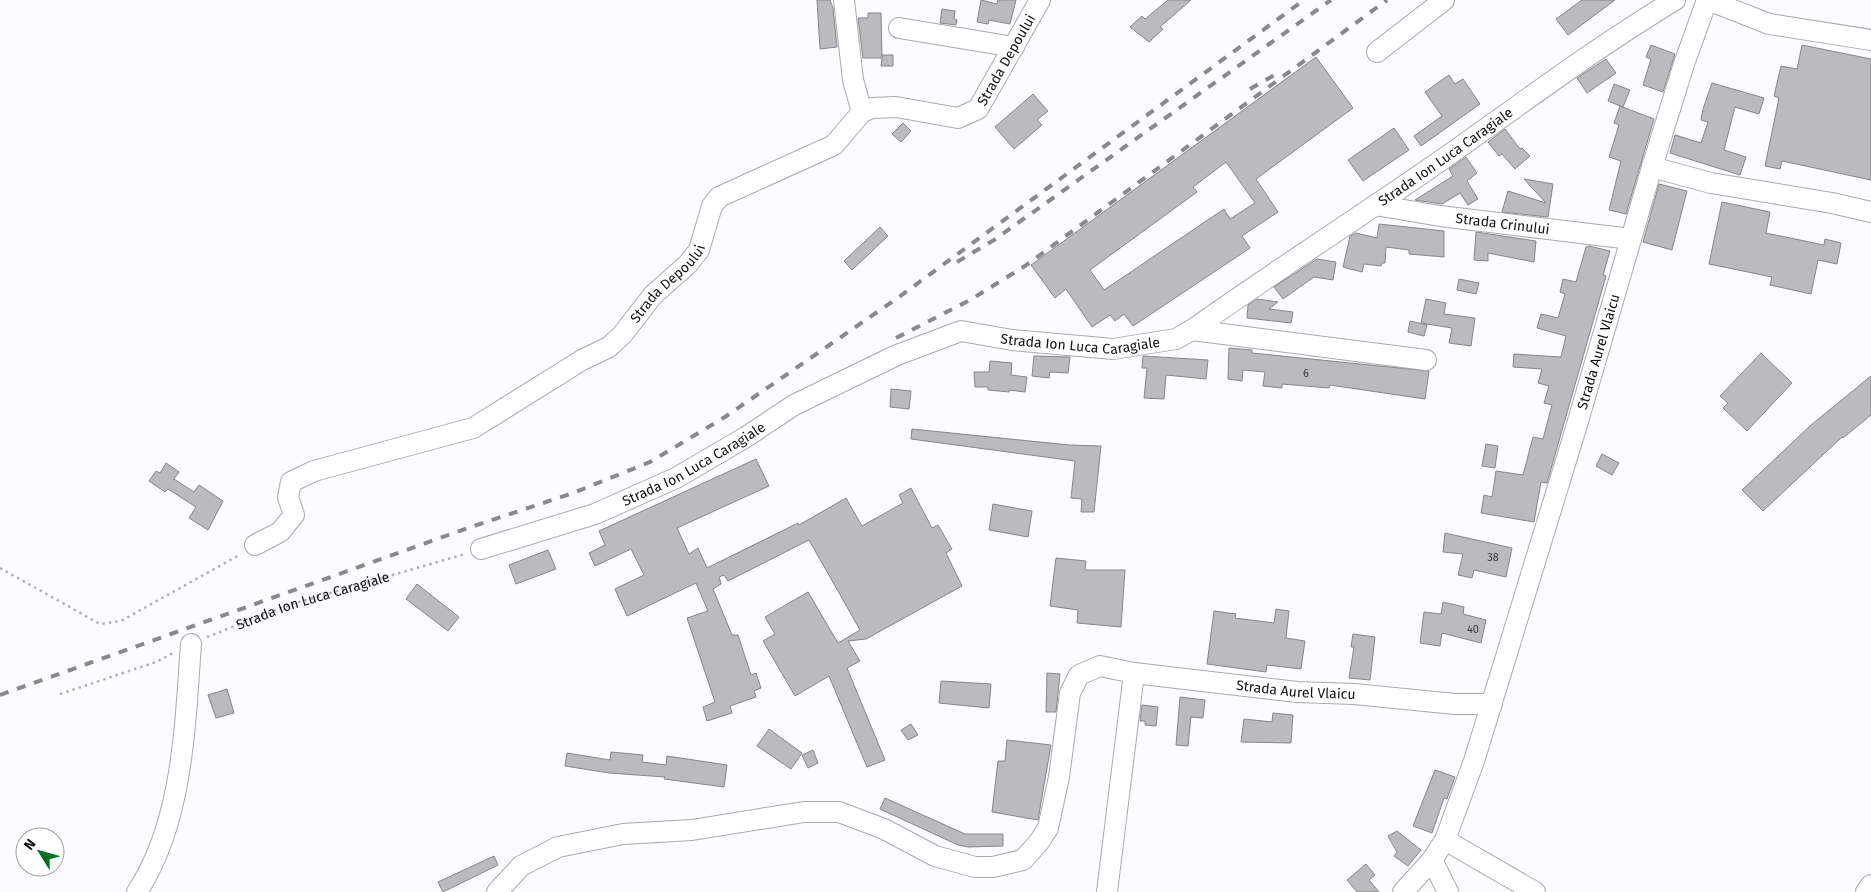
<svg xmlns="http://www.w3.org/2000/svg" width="1871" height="892" font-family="'Fira Sans',sans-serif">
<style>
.building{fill:#bbbabe;stroke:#868589;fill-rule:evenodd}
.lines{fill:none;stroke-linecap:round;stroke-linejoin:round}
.minor-casing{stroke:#aaa9ad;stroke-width:22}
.path{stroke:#b1b0b3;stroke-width:2.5;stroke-dasharray:2.5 4;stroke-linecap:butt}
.minor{stroke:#fff;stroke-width:20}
.rail{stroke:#89898b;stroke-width:4;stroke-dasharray:9 9;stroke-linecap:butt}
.labels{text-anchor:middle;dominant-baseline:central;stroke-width:4.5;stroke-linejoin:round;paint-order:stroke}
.number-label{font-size:11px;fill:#3c3b3d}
.street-label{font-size:14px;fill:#111112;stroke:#fff}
</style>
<rect width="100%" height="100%" fill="#fcfbff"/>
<g class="building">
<path d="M817,0H830L833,8L837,47L820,49Z"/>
<path d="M981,0L997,4L998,0H1016L1010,24L989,20L988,24L977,22Z"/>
<path d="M1168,0H1191L1160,27L1163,29L1149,42L1130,27L1142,16L1145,19Z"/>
<path d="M1582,0H1615L1568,35L1556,19Z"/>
<path d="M942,9L955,11L954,19L957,20L956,25L940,23Z"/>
<path d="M868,13H881L882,57V55H893V66H881L882,58H863L858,18H868Z"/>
<path d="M1651,45L1675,54L1663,92L1643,85L1651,59L1646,57Z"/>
<path d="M1802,45L1871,59V180L1782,161L1780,169L1765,166L1779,98L1774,96L1781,66L1797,69Z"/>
<path d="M1316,57L1353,108L1256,179L1278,212L1242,236L1250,248L1133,326L1124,314L1115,321L1110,315L1092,327L1066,289L1055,298L1031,265ZM1226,162L1255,203L1230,219L1224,209L1104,290L1090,270L1197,192L1193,187Z"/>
<path d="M1606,59L1616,73L1587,93L1577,78Z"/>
<path d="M1449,75L1455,84L1463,79L1480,104L1421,146L1414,136L1442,116L1425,92Z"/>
<path d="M1712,83L1764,98L1759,114L1735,107L1724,150L1746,157L1740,175L1670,153L1675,135L1701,143L1708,122L1701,120L1703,109Z"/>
<path d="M1614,84L1630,90L1623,107L1608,101Z"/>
<path d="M1033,94L1048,111L1037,120L1042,125L1014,149L995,127Z"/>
<path d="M1620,106L1654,119L1626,214L1609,210L1621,161L1609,157L1619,125L1614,123Z"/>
<path d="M903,123L911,131L901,142L892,134Z"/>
<path d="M1394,128L1409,150L1363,181L1348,160Z"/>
<path d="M1505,129L1520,149L1522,148L1530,156L1515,169L1502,154L1499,156L1488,142Z"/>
<path d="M1466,157L1477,173L1467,181L1478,199L1468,205L1460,193L1442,204L1415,200L1453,176L1449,169Z"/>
<path d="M1524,179L1553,184L1548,217L1502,212L1508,191L1546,203Z"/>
<path d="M1659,184L1687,191L1672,250L1643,242Z"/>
<path d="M1722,202L1770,212L1766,233L1824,245L1825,239L1841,243L1837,264L1818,260L1811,294L1770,285L1772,277L1709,264Z"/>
<path d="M1379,224L1444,231V257L1409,254V250L1386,247L1385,263H1382L1381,266L1364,264L1362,272L1343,267L1350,236L1356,233L1377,238Z"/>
<path d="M880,227L888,236L852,270L844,261Z"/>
<path d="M1476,232L1536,241L1534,262L1488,253V261L1474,260Z"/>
<path d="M1589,246L1610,251L1603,275L1606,276L1547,483L1541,482L1534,522L1481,513L1484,495L1492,497L1496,471L1523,475L1533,437L1543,439L1552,405L1544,403L1549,386L1538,383L1542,369L1513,367L1514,354L1561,357L1566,336L1537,328L1541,314L1558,318L1565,294L1560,292L1563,279L1576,282L1586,247Z"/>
<path d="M1317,259L1336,262L1333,280L1314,277L1283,299L1274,287Z"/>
<path d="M1459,279L1479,283L1476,294L1457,290Z"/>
<path d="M1257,299L1278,302L1269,309L1293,312L1291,323L1247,318L1248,305Z"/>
<path d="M1426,299L1446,303L1444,314L1475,318L1471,346L1449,343L1452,328L1421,323Z"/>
<path d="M1410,321L1427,325L1424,336L1408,332Z"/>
<path d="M1229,348L1252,350V353L1429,371L1425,399L1330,385L1329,388L1282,384V388L1263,386L1265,372L1243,370L1242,381L1228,379Z"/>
<path d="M1761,353L1792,383L1747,431L1723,408L1728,403L1720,396Z"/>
<path d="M1034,356L1070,357L1068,373L1050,372L1049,378L1032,376Z"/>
<path d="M1143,356L1208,360L1206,379L1166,375L1164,399L1144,398L1147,368H1142Z"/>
<path d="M990,361L1012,363L1011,375L1027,377L1025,392L1009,390V392L988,390V387H975L974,372H989Z"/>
<path d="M1871,376V415L1843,438L1842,437L1763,511L1742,490L1811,425Z"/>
<path d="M891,389L911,391L909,409L890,407Z"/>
<path d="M912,429L1069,445L1101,446L1094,512H1081L1082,499L1071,498L1075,461L911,439Z"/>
<path d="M1486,444L1498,446L1495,468L1482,466Z"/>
<path d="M1602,454L1619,463L1612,475L1596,466Z"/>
<path d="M756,459L769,486L677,528L689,554L698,548L707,568L798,523L799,525L846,498L862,526L903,503L899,495L911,488L932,528L938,525L952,549L946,553L962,586L866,639L848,641L860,661L847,668L885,760L867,767L829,676L795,696L763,641L775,634L765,617L808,592L838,643L860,630L809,540L728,581L724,575L719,577L721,584L713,589L732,635H738L751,675L756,673L761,688L754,691L756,697L730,706L732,713L707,721L703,707L715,702L687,618L708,611L696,583L627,616L615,589L644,575L631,549L595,566L589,553L605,545L599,531Z"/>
<path d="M166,463L179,472L174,479L194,492L199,485L223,501L208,530L189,518L196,507L168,489L165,492L149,481L156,471L160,473Z"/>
<path d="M993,504L1032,511L1028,537L989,530Z"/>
<path d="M1445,533L1512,548L1506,577L1474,570L1472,578L1458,575L1463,554L1443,552Z"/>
<path d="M548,550L556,569L516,584L509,565Z"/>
<path d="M1056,558L1086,561L1085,570H1125L1121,627L1077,623L1078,610L1050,606Z"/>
<path d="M417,584L459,617L448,631L406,599Z"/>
<path d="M1443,602L1464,607L1463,614L1486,620L1481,643L1442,633L1440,646L1420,643L1424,612L1441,614Z"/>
<path d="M1276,609L1289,611L1286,638L1305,641L1301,669L1267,665L1266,672L1207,664L1214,611L1236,614L1235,618L1274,623Z"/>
<path d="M1353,634L1375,637L1370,680L1349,678L1354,647H1351Z"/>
<path d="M1047,673L1060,674L1056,712H1046Z"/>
<path d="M941,681L991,684L989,708L939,703Z"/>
<path d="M227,689L234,713L216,718L208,695Z"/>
<path d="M1180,697L1205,700L1203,718L1191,717L1188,746L1176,745Z"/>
<path d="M1142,705L1158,707L1156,726L1145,725V721H1140Z"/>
<path d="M1273,713L1293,715L1291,743L1241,742L1244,719L1272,722Z"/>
<path d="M911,724L918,735L908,740L901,730Z"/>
<path d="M769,729L802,753L791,769L757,746Z"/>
<path d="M1007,740L1051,745L1038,820L992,812L998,761H1005Z"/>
<path d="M813,750L818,763L808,768L802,755Z"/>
<path d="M611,752L643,755L642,762L666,765L667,756L727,765L724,787L664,779L665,777L609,773L565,766L567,753L610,760Z"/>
<path d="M1435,770L1455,777L1447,799L1444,798L1432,833L1413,826Z"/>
<path d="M885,798L965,834H1003V846L968,847L958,845L880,809Z"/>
<path d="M1397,831L1421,850L1408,866L1394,856L1397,852L1388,836Z"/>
<path d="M494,856L498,865L443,892L438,882Z"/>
<path d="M1366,864L1375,875L1369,880L1379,892H1357L1347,880Z"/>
</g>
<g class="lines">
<defs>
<g id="minor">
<path d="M844,0L853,80L862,112"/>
<path d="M1708,0L1769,24L1871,40"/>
<path d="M899,28L1014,47"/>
<path d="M1377,52L1444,0"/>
<path d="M1652,167L1711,183L1832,203L1871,212"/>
<path id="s2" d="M1375,205L1440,216L1631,239"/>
<path d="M1192,330L1426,360"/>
<path id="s3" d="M255,545L280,532L294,515L288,497L291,482L314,471L473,428L582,360L609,347L622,335L653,295L688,264L699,250L712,206L719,197L834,145L862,112L872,108L896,107L958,118L978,109L1040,0"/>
<path id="s4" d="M481,549L595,514L676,478L746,437L794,405L897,355L961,331L1012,340L1113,349L1176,339L1192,330C1275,271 1360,217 1443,159C1520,105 1595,48 1675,0"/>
<path d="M1445,840L1535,892"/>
<path d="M1432,860L1448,892"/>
<path d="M137,892C183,822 185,726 191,644"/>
<path id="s5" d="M497,892L521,866L558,847L623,834L692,830L804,812H839L884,829L935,856L975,867H993L1023,860L1039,842L1048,828L1059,777L1070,693L1079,675L1100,666L1134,673L1297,692L1354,694L1455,704H1492"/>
<path d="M1107,892L1134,673"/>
<path id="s6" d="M1403,892L1432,860L1445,840L1474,761L1576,428L1652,167L1684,64L1707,0"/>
<path d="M1866,892L1871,885"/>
</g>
</defs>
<use href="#minor" class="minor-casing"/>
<g class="path">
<path d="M0,568L100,624L121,621L241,554"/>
<path id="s1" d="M207,637L289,605L465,554"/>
<path d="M60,694L156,662L175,652"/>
</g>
<use href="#minor" class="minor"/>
<g class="rail">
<path d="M1250,89L1278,73"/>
<path d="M957,262L994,240L1331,0"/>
<path d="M896,338L970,300L1025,266L1387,0"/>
<path d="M0,695L468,528L573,493L650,462L725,417L899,297L1304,0"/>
</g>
</g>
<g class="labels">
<g class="number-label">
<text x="1306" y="373">6</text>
<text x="1493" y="557">38</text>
<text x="1473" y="629">40</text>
</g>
<g class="street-label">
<text stroke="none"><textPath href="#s3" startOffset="969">Strada Depoului</textPath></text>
<text stroke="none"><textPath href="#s4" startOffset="1072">Strada Ion Luca Caragiale</textPath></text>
<text stroke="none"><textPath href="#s2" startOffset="129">Strada Crinului</textPath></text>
<text stroke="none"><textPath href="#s3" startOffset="520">Strada Depoului</textPath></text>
<text stroke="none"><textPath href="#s4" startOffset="650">Strada Ion Luca Caragiale</textPath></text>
<text stroke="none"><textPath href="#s6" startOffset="579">Strada Aurel Vlaicu</textPath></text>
<text stroke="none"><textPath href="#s4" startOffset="230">Strada Ion Luca Caragiale</textPath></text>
<text stroke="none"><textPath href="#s1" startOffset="112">Strada Ion Luca Caragiale</textPath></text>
<text stroke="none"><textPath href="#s5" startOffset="975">Strada Aurel Vlaicu</textPath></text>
</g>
</g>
<g transform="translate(40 852) rotate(307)"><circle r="24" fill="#ffffff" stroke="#a0a0a0"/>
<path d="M0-4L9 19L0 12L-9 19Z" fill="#007022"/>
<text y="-8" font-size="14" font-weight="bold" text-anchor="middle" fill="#111112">N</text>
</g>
</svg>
